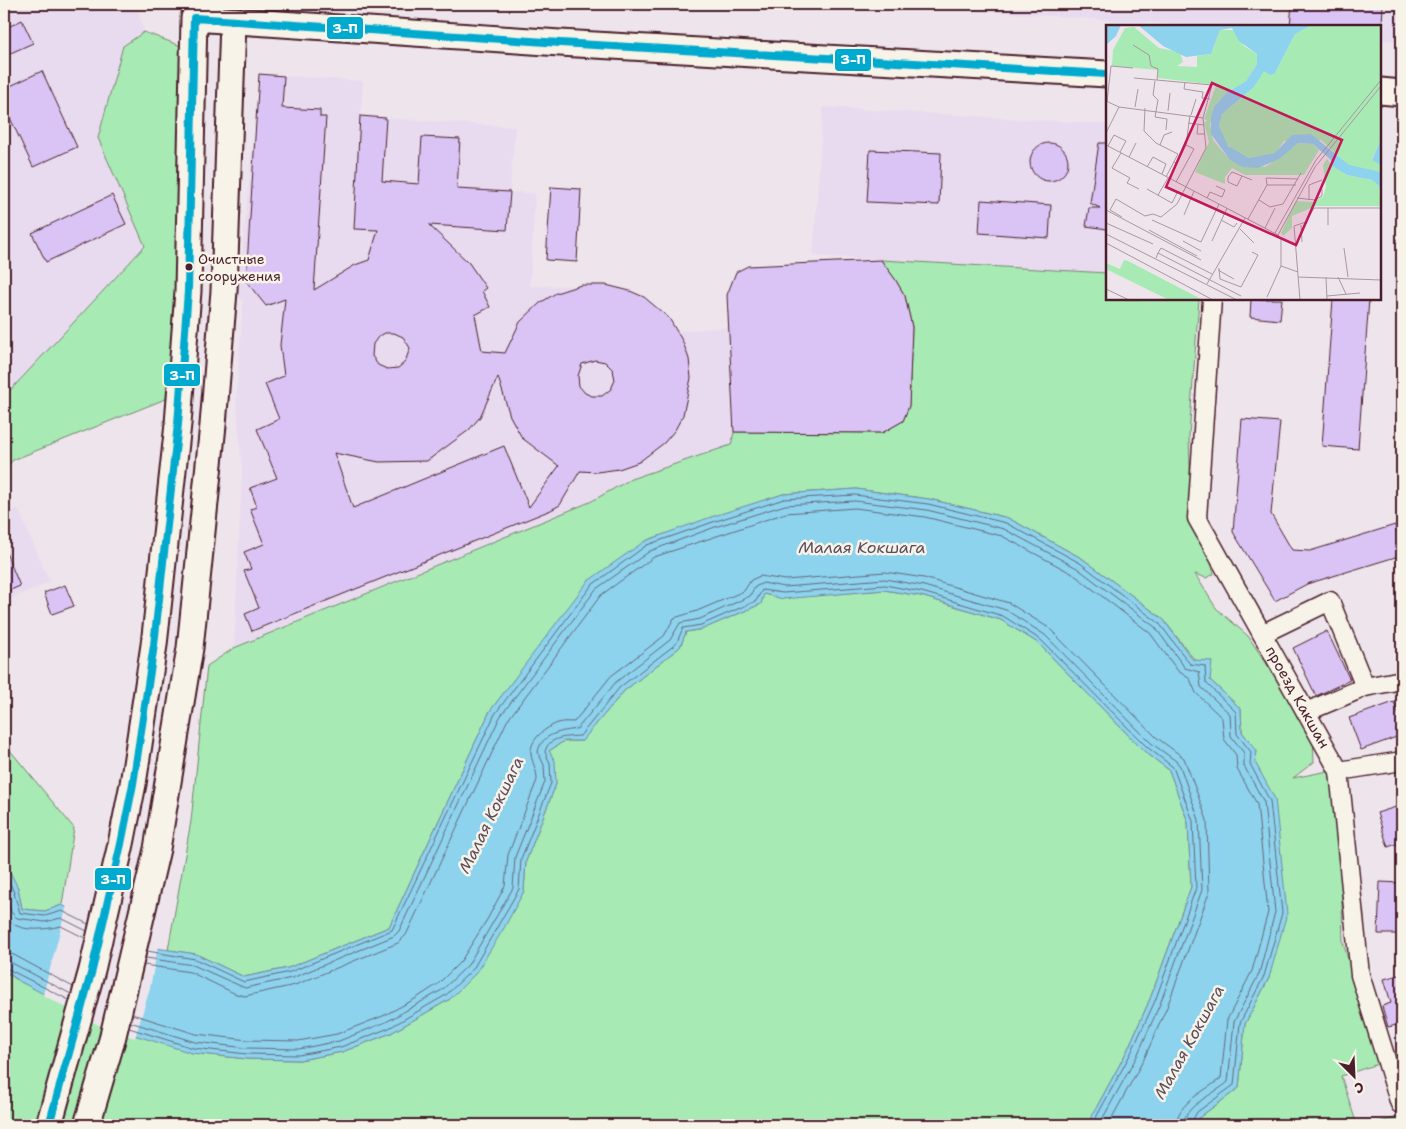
<svg xmlns="http://www.w3.org/2000/svg" width="1406" height="1129" font-family="'Shantell Sans',sans-serif">
<style>
.built{fill:#e8dbef}
.green{fill:#a7eab4;stroke:#788470}
.water{fill:#8dd3ee;stroke:#728ba0}
.pier{fill:#eee5ec}
.lines{fill:none;stroke-linecap:round;stroke-linejoin:round}
.shore{stroke:#656779;stroke-width:1}
.building{fill:#d9c4f5;stroke:#4a1f2b;fill-rule:evenodd}
.street-casing{stroke:#4a1f2b;stroke-width:21}
.secondary-casing{stroke:#4a1f2b;stroke-width:29}
.street{stroke:#f7f3e8;stroke-width:18}
.secondary{stroke:#f7f3e8;stroke-width:25}
.bus-1-casing{stroke:#f7f3e8;stroke-width:11}
.bus-1{stroke:#00a9ce;stroke-width:8}
.bus-dot{fill:#4a1f2b;stroke:#f7f3e8;stroke-width:2}
.labels{text-anchor:middle;dominant-baseline:central;stroke-width:5;stroke-linejoin:round;paint-order:stroke}
.bus-label{font-size:14px;fill:#4a1f2b;stroke:#f7f3e8;text-anchor:start}
.street-label{font-size:15px;fill:#4a1f2b;stroke:#f7f3e8}
.water-label{font-size:16px;font-style:italic;fill:#5b4c5c;stroke:#f7f3e8}
.inset-road{fill:none;stroke:#ac969f;stroke-width:1}
.view{fill:#c2185b;fill-opacity:0.15;stroke:#c2185b;stroke-width:2.5}
.inset-edge{fill:none;stroke:#4a1f2b;stroke-width:2.5}
.line-badge{stroke:#f7f3e8;stroke-width:2}
.badge-label{font-size:14px;text-anchor:middle;font-weight:bold;fill:#fff}
</style>
<rect width="100%" height="100%" fill="#eee5ec"/>
<filter id="ink" filterUnits="userSpaceOnUse"><feTurbulence type="fractalNoise" baseFrequency=".02" numOctaves="2"/><feDisplacementMap in="SourceGraphic" scale="10" xChannelSelector="R" yChannelSelector="G"/><feConvolveMatrix kernelMatrix="1 2 1 2 8 2 1 2 1" color-interpolation-filters="sRGB"/></filter>
<g filter="url(#ink)">
<g class="built">
<path d="M4,4H137L144,32L123,46L98,138L145,246L4,397Z"/>
<path d="M880,4H1402V41L1380,40V26H1193Z"/>
<path d="M259,74L363,81L361,116L515,127L510,192L535,193L530,286L606,285L630,291L654,304L678,331L729,327L727,295L736,272L874,260L813,256L823,107L1107,124V273L881,261L905,296L912,327L909,406L891,429L882,433L731,445L631,479L590,502L234,648L242,469L236,398L243,302L238,297Z"/>
<path d="M18,508L50,582L4,602V515Z"/>
</g>
<g class="green">
<path d="M144,32L181,46L180,224L168,398L13,460L4,470V397L145,246L98,138L123,46Z"/>
<path d="M881,260L1107,273V299H1199L1189,436L1192,527L1208,552L1214,574L1206,578L1195,574L1216,608L1248,636L1268,666L1288,688L1313,736L1314,762L1293,778L1333,770L1341,869L1343,942L1378,1064L1341,1076L1357,1125H1193L1201,1116L1239,1088L1245,1024L1269,978L1255,761L1257,751L1242,732L1241,709L1210,680L1163,619L1083,559L1008,518L929,499L856,489L783,494L645,541L530,659L490,711L389,927L288,968L244,977L196,954L168,950L191,821L207,666L234,648L590,502L631,479L731,445L734,432L882,433L903,421L909,406L912,327L905,296L895,279Z"/>
<path d="M884,590L921,596L1001,620L1038,643L1144,751L1169,770L1188,822L1191,887L1150,999L1127,1051L1087,1125H4V971L19,981L51,996L192,1053L247,1059L300,1060L342,1052L391,1033L450,999L476,973L524,891L526,861L556,784L549,751L564,741H582L624,691L680,647L686,632L703,629L761,604L763,594L783,598Z"/>
<path d="M4,743L74,828L62,905L45,911L22,909L18,888L4,869Z"/>
<path d="M1402,1116V1125H1369Z"/>
</g>
<path class="water" d="M856,489L929,499L1008,518L1083,559L1163,619L1193,660L1212,661L1210,680L1241,709L1242,732L1257,751L1255,762L1275,799L1287,913L1269,978L1245,1024L1239,1088L1201,1116L1193,1125H1087L1127,1051L1150,999L1191,887L1188,822L1169,770L1144,751L1038,643L1001,620L921,596L884,590L783,599L764,594L761,604L703,629L686,632L680,647L624,691L582,741H564L549,751L555,761L556,784L526,861L524,891L504,928L476,973L450,999L391,1033L342,1052L300,1060L247,1059L192,1053L105,1026L19,981L4,970V865L7,866L18,888L22,909L45,911L62,905L143,946L196,954L244,977L288,968L389,927L490,711L588,581L645,541L711,517L783,494Z"/>
<path class="pier" d="M67,905L143,943L158,946L150,988L135,1038L104,1028L43,995Z"/>
<g class="lines">
<g class="shore">
<path d="M4,871L13,890L20,913L45,916L62,911L88,924"/>
<path d="M4,886L11,912L17,918L45,922L61,918L87,931"/>
<path d="M4,913C12,934 43,930 61,926L85,938"/>
<path d="M147,951L195,959L244,982L290,972L392,930L495,714L592,585L647,545L713,522L784,499L855,495L928,504L1006,523L1080,563L1159,623L1190,664L1205,666L1206,683L1236,712L1237,734L1251,752L1250,764L1270,801L1282,913L1264,976L1240,1023L1234,1085L1197,1112L1190,1125"/>
<path d="M4,953L14,955L73,987"/>
<path d="M146,958L193,965L245,988L292,978L394,936L399,931L500,717L596,589L650,551L715,527L785,505L855,501L927,510L1004,529L1077,568L1155,627L1185,668L1199,672L1201,687L1230,714L1231,736L1244,753V766L1264,802L1275,912L1259,974L1234,1022L1228,1082C1215,1094 1184,1105 1183,1125"/>
<path d="M4,960L10,962L71,994"/>
<path d="M144,965L190,972L236,994L245,996L295,985L398,943L406,935L507,721L601,595L654,557L786,513L855,508L925,517L1002,536L1073,574L1150,633L1178,671L1190,679L1196,693L1222,718L1224,739L1236,755L1237,769L1257,804L1268,912L1252,971L1227,1020L1221,1078C1206,1091 1177,1102 1176,1125"/>
<path d="M4,967L69,1000"/>
<path d="M132,1014L196,1034L248,1040L298,1041L337,1034L383,1016L415,999L438,984L461,961L488,918L505,886L508,855L537,780C537,768 532,764 531,754C529,740 546,727 558,723C563,721 569,722 574,722L611,676L664,636L674,618L697,611L744,591L751,580L760,576L785,580L885,572L924,578L1009,603L1049,628L1156,737L1184,758L1207,820L1209,893L1167,1007L1144,1059L1108,1125"/>
<path d="M130,1022L195,1042L247,1048L299,1049L339,1041L386,1022L442,990L468,965L513,888L515,857L545,782L544,765L538,752C541,733 563,731 577,729L616,682L670,640L680,623L700,619L750,596L755,587L763,583L784,587L885,579L924,586L1006,610L1045,635L1151,743L1176,761L1180,766L1199,820L1202,890L1160,1004L1137,1056L1099,1125"/>
<path d="M129,1028L193,1048L247,1054L299,1055L341,1047L389,1028L446,995L473,969L519,889L521,859L551,783L550,763L545,752C548,736 568,737 580,736L620,687L676,644L683,628L701,625L756,601L762,590L783,593L885,585L922,592L1003,616L1041,640L1147,747L1173,767L1193,821L1196,888L1155,1001L1131,1053L1092,1125"/>
</g>
</g>
<g class="building">
<path d="M1292,4H1383L1382,26H1290Z"/>
<path d="M22,20L33,43L4,56V29Z"/>
<path d="M42,71L77,147L33,167L4,105V89Z"/>
<path d="M259,74L284,76L282,108L320,110V117H326L314,290L355,265L369,260L378,230L354,229L360,116L386,118L382,181L419,184L422,137L460,139L457,189L510,192L507,230L429,225L469,263L486,288L482,291L490,307L475,315L482,351L505,353L520,322L540,303L556,293L581,285H606L630,291L644,297L669,318L683,342L689,359L691,378L683,415L675,430L664,443L639,462L619,469L597,472L580,471L560,505L551,510L252,631L245,614L259,608L244,571L251,569L244,552L264,544L250,509L257,507L250,488L277,478L257,429L279,419L265,384L284,376L280,345L285,299L266,306L246,281ZM385,333H394L403,337L410,348L405,362L398,368L387,369L378,365L372,356L373,344L378,337ZM595,360L605,362L613,370L615,380L611,389L602,396H592L585,393L579,386L578,376L582,364ZM498,377L510,416L522,438L559,466L529,507L504,446L353,508L334,453L379,462L427,461L469,430L480,417Z"/>
<circle cx="1049" cy="162" r="19"/>
<path d="M1099,143H1107V229L1086,226L1089,208H1100L1090,203Z"/>
<path d="M870,150L941,153L939,205L867,202Z"/>
<path d="M551,187L581,189L577,262L546,260Z"/>
<path d="M112,195L126,224L46,262L32,233Z"/>
<path d="M981,200L1051,205L1049,238L979,233Z"/>
<path d="M881,260L895,279L905,296L912,327L909,406L903,421L882,433L734,432L727,295L736,272L748,266Z"/>
<path d="M1251,299H1282L1280,320L1250,317Z"/>
<path d="M1333,299H1369L1358,449L1322,446Z"/>
<path d="M1242,419L1280,422L1271,514L1292,550L1310,551L1395,525L1402,555L1307,584L1275,601L1233,532Z"/>
<path d="M4,548L20,586L4,593Z"/>
<path d="M65,585L74,606L52,614L44,593Z"/>
<path d="M1327,631L1350,680L1316,696L1293,648Z"/>
<path d="M1394,702L1402,724V735L1361,750L1349,718Z"/>
<path d="M1402,805V842L1388,847L1377,813Z"/>
<path d="M1380,882L1402,883V934H1378Z"/>
<path d="M1402,974V1029L1398,1030L1397,1025L1388,1027L1382,1006L1391,1003L1384,979Z"/>
</g>
<g class="lines">
<defs>
<g id="street">
<path id="s1" d="M1212,299L1197,518L1339,771L1360,975L1400,1104L1402,1103"/>
<path d="M1262,634L1330,601L1365,687"/>
<path d="M1306,712L1365,687L1402,680"/>
<path d="M1339,771L1402,761"/>
</g>
<g id="secondary">
<path d="M1380,91L1402,93"/>
<path d="M49,1125L92,970L121,844L133,784L154,645L178,424L188,291L194,18L560,43L1107,74"/>
<path d="M87,1125L112,1040L157,849L190,648L213,425L224,291L233,21"/>
</g>
</defs>
<use href="#street" class="street-casing"/>
<use href="#secondary" class="secondary-casing"/>
<use href="#street" class="street"/>
<use href="#secondary" class="secondary"/>
<defs>
<path id="bus-1" d="M49,1125L92,970L121,844L133,784L154,645L178,424L188,291L194,18L560,43L1107,74"/>
</defs>
<use href="#bus-1" class="bus-1-casing"/>
<use href="#bus-1" class="bus-1"/>
</g>
</g>
<circle class="bus-dot" cx="189" cy="267" r="4.5"/>
<g class="labels">
<g class="bus-label">
<text x="198" y="259">Очистные<tspan x="198" dy="17">сооружения</tspan></text>
</g>
<g class="street-label">
<text stroke="none"><textPath href="#s1" startOffset="425">проезд Какшан</textPath></text>
</g>
<g class="water-label">
<text x="862" y="547">Малая Кокшага</text>
<text transform="translate(491 815) rotate(-64)">Малая Кокшага</text>
<text transform="translate(1189 1042) rotate(-61)">Малая Кокшага</text>
</g>
</g>
<g transform="translate(1106 25)">
<rect width="275" height="275" fill="#eee5ec"/>
<path d="M206,0H275V114L266,134L275,140V147L243,141L215,115L178,116L170,128L143,133L129,127L120,118L113,101L116,89L148,62L158,45L169,48L189,9ZM28,2L53,23L74,27L77,37L71,41L91,42V31L105,29L114,5H129L138,21L151,29V39L140,56L120,68L112,77L104,99L107,115L124,135L159,142L192,118L207,119L213,125L198,150H139L126,143L119,152V159L89,147L103,117L98,98L101,95L98,94L110,60L52,53V45L6,41L7,25L19,3ZM221,134L226,141L241,150L266,155L273,161L275,181H210L186,191V203L177,211L175,208L190,176L207,177L217,172L220,162L217,140ZM18,235L22,236L97,275H63L0,244V238L14,244Z" fill="#a7eab4"/>
<path d="M0,0H15L10,11L0,20ZM32,0H206L189,9L169,48L164,50L158,46L148,62L116,89L113,101L122,121L143,133L169,128L186,110L205,109L243,140L275,147V171L273,161L266,155L241,150L226,141L225,135L207,119L192,118L173,134L152,143L137,142L124,135L105,109V93L108,82L120,68L140,56L151,39V29L133,16L126,3L114,5L105,29L80,32L57,21ZM275,114V140L266,135Z" fill="#8dd3ee"/>
<path class="inset-road" d="M27,20L43,30L45,41L52,44L51,55M49,56L47,70L52,75L49,92L61,94L60,105M79,57L78,64L97,67L96,73L104,74M0,76L13,82L97,93M1,77L5,41L27,43M29,82L32,64M39,83L38,106L50,118L72,129L60,152M62,86L64,68M85,90L90,74M82,98L98,100M92,100L91,109H99M0,108L13,82M0,120L172,210L209,142L275,61M54,120L58,110L66,107M2,121L8,110L20,116L14,127M15,128L6,143L24,153L21,158L33,164M23,132L30,118M68,137L71,138L80,120L84,90M41,142L47,132L60,139L56,149M122,152L126,147L146,155M122,152V157L131,161L136,151M70,157L88,124L80,120M161,160H190M41,164L66,178L72,166M52,170L62,153M101,173L104,167L116,172L119,165L110,161M191,173L209,175L216,171V164M153,175L164,182L177,179L195,148M203,175V160L216,155M222,183V200M0,185L95,235M78,190L88,166M16,192L4,185L10,174L39,191L47,189L55,192L71,179L100,123L97,93L106,60L28,53M142,194L161,160L160,153L192,154M46,195L95,217L113,179M115,195L128,202L131,198M0,198L47,219M195,200L196,217M159,203L169,183M134,204L148,218M43,205L91,231M169,208L210,135L275,55M0,209L131,275M172,210L175,214V241L192,247M77,216L95,226M106,216L121,183M0,218L107,275M238,223L242,252M52,228L55,223L106,249M50,233L52,228L135,271M113,243L114,254L135,262L152,230L146,227M112,245L128,254M192,252L275,255M220,252L221,275M232,252L240,269M101,259L139,193M0,264L23,275M221,271L254,268M161,272L175,241M194,275L188,201L200,197L208,183H275"/>
<path class="view" d="M106,58L236,115L190,220L60,162Z"/>
<rect width="275" height="275" class="inset-edge"/>
</g>
<g class="line-badge">
<rect x="326" y="16" width="38" height="24" rx="5" fill="#00a9ce"/>
<rect x="834" y="48" width="38" height="24" rx="5" fill="#00a9ce"/>
<rect x="163" y="363" width="38" height="24" rx="5" fill="#00a9ce"/>
<rect x="94" y="867" width="38" height="24" rx="5" fill="#00a9ce"/>
</g>
<g class="badge-label">
<text x="345" y="33">3-П</text>
<text x="853" y="64">3-П</text>
<text x="182" y="380">3-П</text>
<text x="113" y="884">3-П</text>
</g>
<rect width="1406" height="1129" fill="none" stroke="#f7f3e8" stroke-width="20"/>
<rect x="10" y="10" width="1386" height="1109" fill="none" stroke="#4a1f2b" stroke-width="2" filter="url(#ink)"/>
<g transform="translate(1354 1076) rotate(156)" stroke="#f7f3e8" stroke-width="4" paint-order="stroke">
<path d="M0-4L9 19L0 12L-9 19Z" fill="#4a1f2b"/>
<text y="-8" font-size="14" font-weight="bold" text-anchor="middle" fill="#4a1f2b">С</text>
</g>
</svg>
